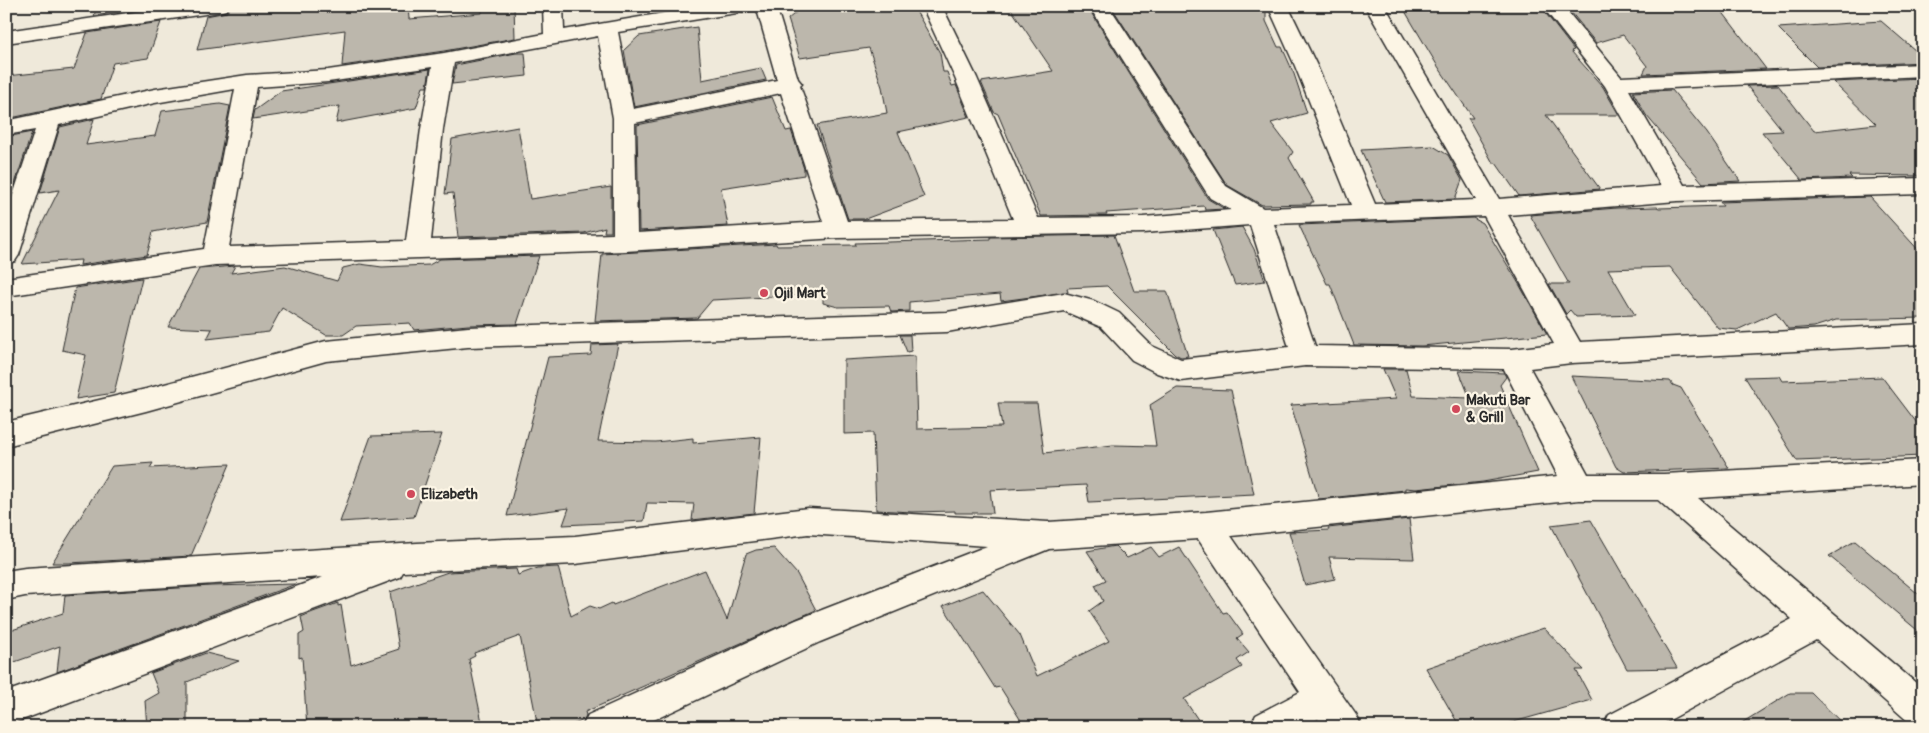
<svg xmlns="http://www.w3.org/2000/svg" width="1929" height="733" font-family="Pangolin,sans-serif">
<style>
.building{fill:#bcb7ac;stroke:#2b2b2b}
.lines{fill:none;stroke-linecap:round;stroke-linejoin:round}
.minor-casing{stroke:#2b2b2b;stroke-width:3}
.minor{fill:#fcf5e5;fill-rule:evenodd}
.poi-dot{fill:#d1495b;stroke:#fcf5e5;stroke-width:2}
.labels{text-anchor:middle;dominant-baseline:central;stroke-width:4.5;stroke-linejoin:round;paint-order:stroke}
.poi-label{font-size:15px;font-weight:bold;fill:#2b2b2b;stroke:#fcf5e5;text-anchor:start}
</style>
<rect width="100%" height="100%" fill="#efe9da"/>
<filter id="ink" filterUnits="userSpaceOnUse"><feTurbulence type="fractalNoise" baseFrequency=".02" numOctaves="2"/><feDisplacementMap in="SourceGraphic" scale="10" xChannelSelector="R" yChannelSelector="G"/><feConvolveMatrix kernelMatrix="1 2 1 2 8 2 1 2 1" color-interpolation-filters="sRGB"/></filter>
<g filter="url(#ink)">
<g class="building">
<path d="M97,6H161L94,16Z"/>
<path d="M231,6H408L409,19L482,13V6H514L515,38L444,51L342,66L345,30L197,50L206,16L227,12Z"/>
<path d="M804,6H913L940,53L943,72H947L952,86L956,85L969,117L898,132L924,197L865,219H848L817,125L887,113L882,87L869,48L800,58L788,19Z"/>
<path d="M1009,6H1087L1208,199L1225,209L1205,210L1204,206L1106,213L1107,215L1041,216L998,114L994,112L981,82L1053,71Z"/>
<path d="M1111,6H1266V21L1278,47H1282L1294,74L1307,113L1271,123L1293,152L1289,158L1314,202H1311V204L1262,205L1227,185Z"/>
<path d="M1402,6H1540L1574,50L1571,51L1603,87L1619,115H1546L1600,189L1519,196L1496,163H1493L1468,118H1473L1437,65Z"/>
<path d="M1566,6H1718L1766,69L1643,74L1647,66L1623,35L1596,43Z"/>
<path d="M1881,21L1923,57V62L1817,67L1778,28Z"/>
<path d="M161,22L148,58L113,63L101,99L6,119V76L74,69L87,33Z"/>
<path d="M697,27L702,80L761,68L766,80L634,107L624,50L639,36Z"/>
<path d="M516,53H525L527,76L452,84L456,65Z"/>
<path d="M430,69L427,87H423L416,108L336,123L340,106L253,119L255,110L281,91Z"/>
<path d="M1923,78V176L1849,175L1852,178L1802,180L1762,132L1783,131L1747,86L1778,85L1814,131L1876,124L1833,82Z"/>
<path d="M1672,90L1707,133L1740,181L1703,183L1646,115L1633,92Z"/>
<path d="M772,97L786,131L791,130L804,169V175L721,188L728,226L639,231L637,125Z"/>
<path d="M220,104L230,106L207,222L153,232L147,255L80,265L81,260L22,264L59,190L40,193L60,127L94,119L86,145L155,136L162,111Z"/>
<path d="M518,127L530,199L611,187V232H604L605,227L584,233L458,237L453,193L445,194L452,139Z"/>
<path d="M32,132L11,196L6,197V137Z"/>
<path d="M1433,146L1448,155L1462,180L1455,199L1385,202L1361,150Z"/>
<path d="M1870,197L1923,255V318L1836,320L1814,327L1788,329L1776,312L1737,330L1718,328L1670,267L1608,269L1635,315L1576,317L1570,310L1566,314L1549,284H1569L1530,215L1617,208L1657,207L1659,208L1723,206L1720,202Z"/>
<path d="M1473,218L1482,223L1519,284L1547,334L1422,346L1354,345L1330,284H1327L1299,225Z"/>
<path d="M1242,227L1254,249L1265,281L1235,285L1213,230Z"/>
<path d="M1114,235L1134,291H1167L1188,356L1181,357L1175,354L1107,286L1067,288L1068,292L1001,301L1000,294L909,302V311L891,312L889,306L838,307L823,303V294L712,300L697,318L595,321L602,254L776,244L777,246L856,245L855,243L990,239V237Z"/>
<path d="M539,256L517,324L468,325L414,330L410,323L356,326L343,335H326L282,308L269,332L207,339L212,329L168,327L199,269L235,266L231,273L285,266L337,281L343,268L360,264L382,267L429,265L440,259Z"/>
<path d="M142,278L114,393L76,399L86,355L62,350L75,288Z"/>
<path d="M900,335H910L911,351L907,352Z"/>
<path d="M618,344L598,441L656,442L693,438V443L761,437L754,513L692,520L694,504L647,503L644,521L563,525L569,508L507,516L548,357L591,355L592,345Z"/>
<path d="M915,356L917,429L1002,427L998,403H1037L1044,453L1113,445L1156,446L1150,405L1177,388L1231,390L1254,494L1089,502L1086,485L990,490L993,513H955V511L912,512L876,510L873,433L844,434V360Z"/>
<path d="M1383,369H1406L1413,396L1470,398L1459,371L1504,373L1506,377L1500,385L1538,472L1483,482L1416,489L1405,488V490L1319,499L1291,405L1396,399Z"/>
<path d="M1571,376L1670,381L1673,385L1681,388L1729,468L1624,472L1616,467Z"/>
<path d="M1779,376L1782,381L1882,377L1923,431V456L1797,461L1745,377Z"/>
<path d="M442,434L414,517L340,522L371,436Z"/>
<path d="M153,463L150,468L230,464L191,556L69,563H52L112,466Z"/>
<path d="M1409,519L1414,559L1329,557L1335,579L1305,585L1289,532L1329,530L1328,528Z"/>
<path d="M1591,520L1677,668L1627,669L1551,525Z"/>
<path d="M1855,541L1923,598V635L1829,556Z"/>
<path d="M1115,546L1127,558L1151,547L1159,557L1179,547L1223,613L1227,612L1243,634L1237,638L1249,652L1237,660L1242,667L1184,699L1203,727H1025L1000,687L995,688L943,606L983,590L1020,635L1037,676L1109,641L1089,611L1103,601L1095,585L1106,580L1087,551Z"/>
<path d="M774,548L797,574L816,610L585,712L586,715L584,720L567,727H538L520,636L474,653L475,656L469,659L483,727H307L302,657L299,658V635L304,632L301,617L313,612L338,603V606L341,605L351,665L399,649L390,592L448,572L516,569L518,575L538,568L558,567L571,616L590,606L599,609L612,603L613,605L705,570L727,620L746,554L756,550Z"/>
<path d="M296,584L57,672L60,646L6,665V632L63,613L65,595L211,586Z"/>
<path d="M1544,628L1584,670H1576L1592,700L1496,727H1460L1426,668Z"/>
<path d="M206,653L239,661L187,682V727H147L145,701L159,693L151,673Z"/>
<path d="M1790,693H1811L1846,727H1735Z"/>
</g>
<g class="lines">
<defs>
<g id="minor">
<path d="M176,6H229L226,10L219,12L6,43V31Z"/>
<path d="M543,6H563L564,30L705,6H753L750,10L743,12L618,32L633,109L777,80L756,6H776L798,79L802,84L800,86L804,97L847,221L1013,219L955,78L922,6H942L977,78L1038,218L1143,217L1231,210L1210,198L1089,6H1109L1226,186L1263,208L1351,205L1295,66L1268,6H1288L1317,66L1375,204L1476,200L1365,6H1385L1499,199L1661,186L1605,86L1542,6H1563L1621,77L1923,64V76L1629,90L1684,185L1923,178V194L1677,201L1508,215L1580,342L1923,324V344L1572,363L1530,368L1588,474H1664L1923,460V484L1698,498L1923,689V727L1911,724L1816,640L1657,727H1603L1609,715L1792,619L1658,500H1579L1231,536L1356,715L1362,727H1323L1318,719L1303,727H1250L1256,715L1300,692L1198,539L1049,549L820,642L639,727H582L588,715L796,620L987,546L808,534L575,564L403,572L400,577L6,726V692L323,577L25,596L6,600V571L25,568L417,543L575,536L808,508L1048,522L1206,512L1558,476L1504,369L1305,366L1181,381L1157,373L1132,360L1101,327L1064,311L947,332L468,347L326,361L146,411L6,446V422L146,389L326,341L468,327L947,312L1064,293L1094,301L1119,313L1152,346L1181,359L1289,347L1250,225L1143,233L838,238L625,251L215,265L6,296V278L204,249L235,89L155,103L59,125L19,255L15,261L6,264V216L35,130L6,135V121L155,89L247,75L328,70L444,53L544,34ZM598,36L613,118V234L431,240L443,129L454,63ZM432,67L421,129L406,241L229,247L257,87L328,82ZM781,93L823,222L637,233L635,123ZM1484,216L1554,344L1512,349L1315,346L1274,224Z"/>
</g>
</defs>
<use href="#minor" class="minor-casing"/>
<use href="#minor" class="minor"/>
</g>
</g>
<g class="poi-dot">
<circle cx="764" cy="293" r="5"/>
<circle cx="1456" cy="409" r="5"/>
<circle cx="411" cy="494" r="5"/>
</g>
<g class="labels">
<g class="poi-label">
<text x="774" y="293">Ojil Mart</text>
<text x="1466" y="400">Makuti Bar<tspan x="1466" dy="17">&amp; Grill</tspan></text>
<text x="421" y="494">Elizabeth</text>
</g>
</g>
<rect width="1929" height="733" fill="none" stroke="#fcf5e5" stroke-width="25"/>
<rect x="12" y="12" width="1904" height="708" fill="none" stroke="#2b2b2b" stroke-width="2" filter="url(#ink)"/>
</svg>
